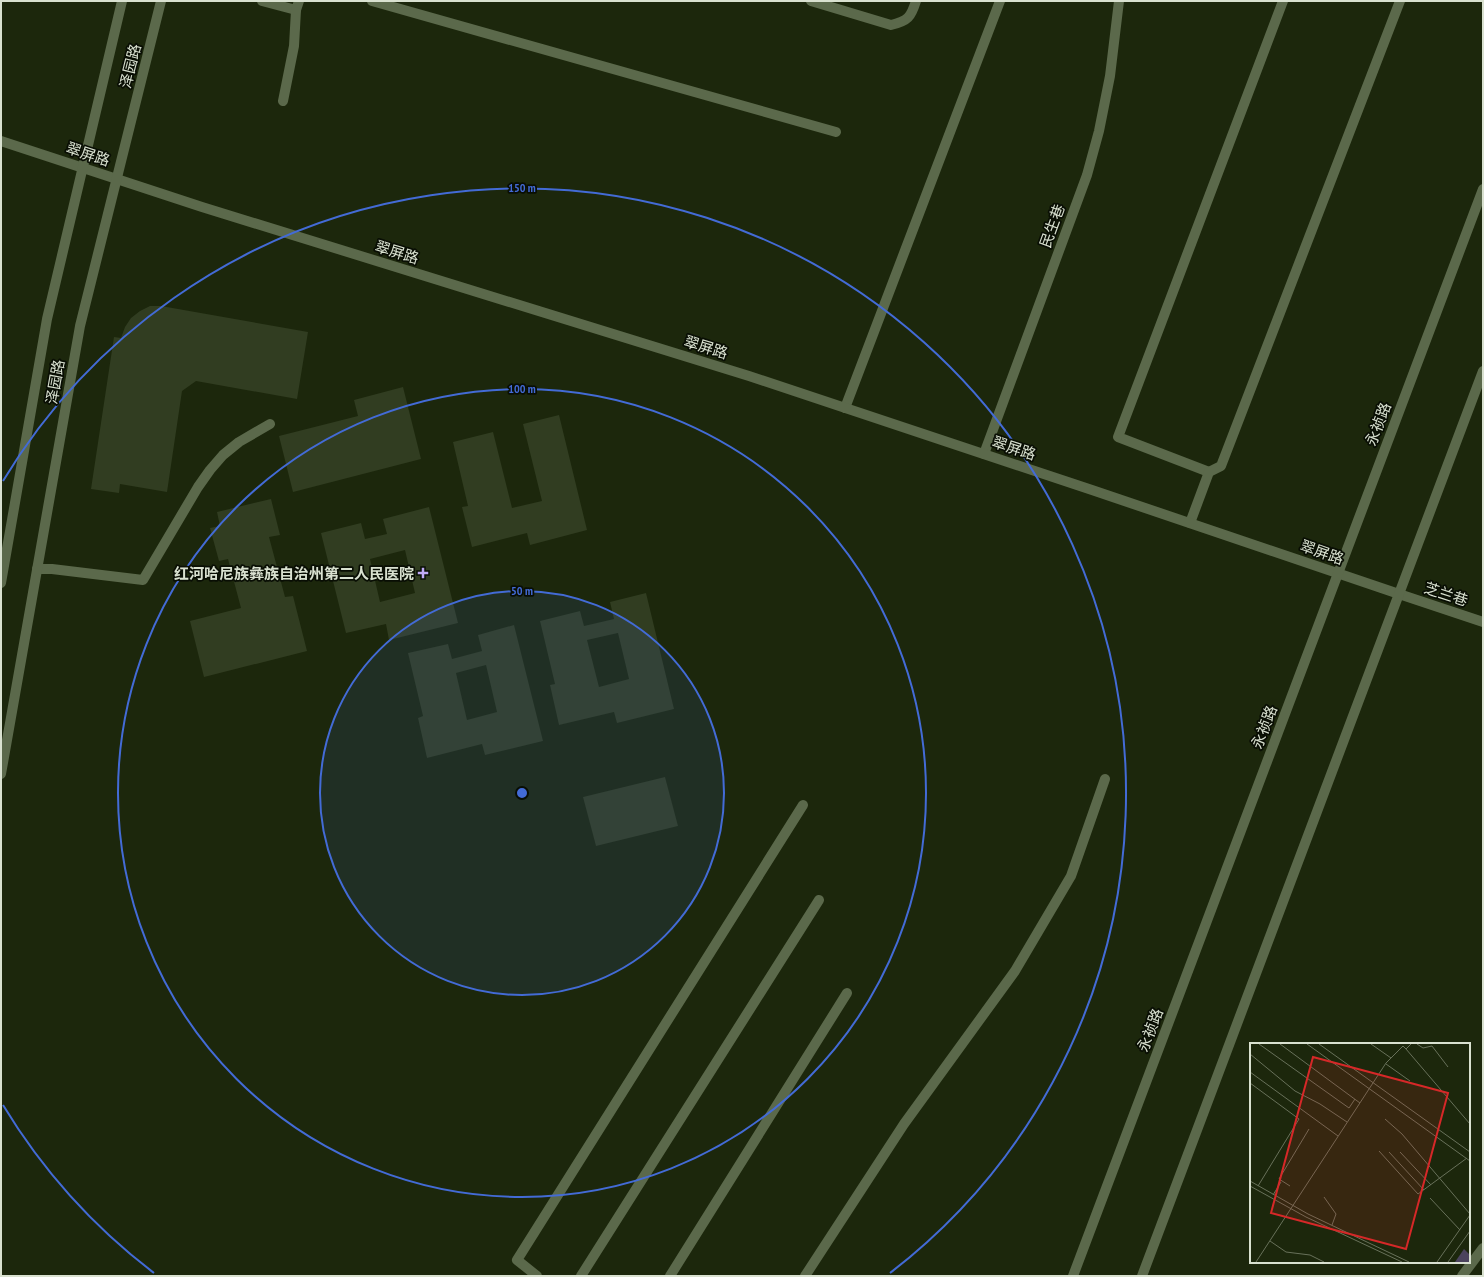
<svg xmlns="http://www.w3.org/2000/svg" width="1484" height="1277" font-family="'PT Sans Narrow','Noto Sans SC',sans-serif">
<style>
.building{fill:#313d21;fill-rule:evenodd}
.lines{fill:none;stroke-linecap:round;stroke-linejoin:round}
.service{stroke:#5b694b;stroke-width:10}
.minor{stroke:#5b694b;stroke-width:10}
.tertiary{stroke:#5b694b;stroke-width:10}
.secondary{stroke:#5b694b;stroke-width:10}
.ring{fill:none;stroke:#436bd6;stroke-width:2}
.poi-dot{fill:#bfa9f4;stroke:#090e04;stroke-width:1.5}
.labels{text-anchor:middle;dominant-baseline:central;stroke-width:3.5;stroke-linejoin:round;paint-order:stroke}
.street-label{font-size:15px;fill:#d9e1d0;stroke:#090e04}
.poi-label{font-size:15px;font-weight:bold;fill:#d9e1d0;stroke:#090e04;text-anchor:end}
.inset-road{fill:none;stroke:#68715a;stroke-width:1}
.view{fill:#d62828;fill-opacity:0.15;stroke:#d62828;stroke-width:2}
.inset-edge{fill:none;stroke:#d9e1d0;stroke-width:2}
.centre{fill:#436bd6;stroke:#090e04;stroke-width:2}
.ring-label{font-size:12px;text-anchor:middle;font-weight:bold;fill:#436bd6;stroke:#090e04;stroke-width:3.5;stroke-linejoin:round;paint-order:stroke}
</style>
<rect width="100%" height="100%" fill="#1c270c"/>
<g class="building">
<path d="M150,306H161L308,332L297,399L196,381L182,391L167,492L120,484L119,493L91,489L114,337L121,338L125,327L131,318L140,311Z"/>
<path d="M403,387L421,459L293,492L279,436L358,416L354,400Z"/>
<path d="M559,415L587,530L530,545L527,533L472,547L462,507L468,506L453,442L493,432L512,508L542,501L523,424Z"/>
<path d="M271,499L280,535L269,537L285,597L293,596L307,651L204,677L190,621L241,608L228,559L219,561L210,528L220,526L217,512Z"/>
<path d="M429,507L458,623L389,640L386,624L346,633L321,533L361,523L365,539L387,534L383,519ZM405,550L415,593L380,602L370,559Z"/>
<path d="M646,593L674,709L617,723L614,712L559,725L550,685L555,684L540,621L580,611L584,626L614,619L610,602ZM618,633L629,679L599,687L587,640Z"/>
<path d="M514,625L543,741L485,755L482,744L427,758L418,718L423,716L408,653L448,644L452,659L482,651L478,635ZM486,665L497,712L467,720L456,673Z"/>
<path d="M665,777L678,826L596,846L583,797Z"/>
</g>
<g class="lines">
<g class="service">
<path d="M262,1L296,10"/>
<path d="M372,1L836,132"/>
<path d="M811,1L891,25C908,21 911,17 916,1"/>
<path d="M283,101L294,46L296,10L299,1"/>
<path d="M845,408L1000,1"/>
<path d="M984,454L1087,175L1099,131L1110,76L1119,1"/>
<path d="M1209,472L1118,437L1283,1"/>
<path d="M1190,523L1209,472L1221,466L1400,1"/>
<path d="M37,569H52L143,580L198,487L210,470L223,455L239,442L270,424"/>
<path d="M537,1276L517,1260L803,805"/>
<path d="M581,1276L819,900"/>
<path d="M670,1276L847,993"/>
</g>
<g class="minor">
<path d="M1399,594L1483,622"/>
<path d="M805,1276L904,1124L1015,971L1071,876L1105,779"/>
<path d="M1462,1276L1483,1248"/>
</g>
<g class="tertiary">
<path d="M1,141L202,207L749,376L1092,490L1399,594"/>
<path d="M1,583L47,319L122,1"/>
<path d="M1,774L80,326L161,1"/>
</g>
<g class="secondary">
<path d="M1073,1276L1483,189"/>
<path d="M1142,1276L1483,371"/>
</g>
</g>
<circle cx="522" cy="793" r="202" fill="#436bd6" fill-opacity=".12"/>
<g class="ring">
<circle cx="522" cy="793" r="202"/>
<circle cx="522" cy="793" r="404"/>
<path d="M154 1273A605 605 0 0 1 3 1105M3 481A605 605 0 1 1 890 1273"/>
</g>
<path class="poi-dot" d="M421 567h4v4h4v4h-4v4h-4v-4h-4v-4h4z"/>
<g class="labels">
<g class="street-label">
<text transform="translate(130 66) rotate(-76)">泽园路</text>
<text transform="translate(88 154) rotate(18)">翠屏路</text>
<text transform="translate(1052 226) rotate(-70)">民生巷</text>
<text transform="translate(397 252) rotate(17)">翠屏路</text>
<text transform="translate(706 347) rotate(17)">翠屏路</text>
<text transform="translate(55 382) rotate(-80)">泽园路</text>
<text transform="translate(1378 424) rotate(-69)">永祯路</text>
<text transform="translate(1014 448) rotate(18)">翠屏路</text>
<text transform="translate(1322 552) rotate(19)">翠屏路</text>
<text transform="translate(1446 594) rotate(18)">芝兰巷</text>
<text transform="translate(1264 727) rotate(-69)">永祯路</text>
<text transform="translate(1150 1030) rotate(-69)">永祯路</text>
</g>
<g class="poi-label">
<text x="414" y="573">红河哈尼族彝族自治州第二人民医院</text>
</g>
</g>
<g transform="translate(1250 1043)">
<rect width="220" height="220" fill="#1c270c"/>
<path d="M214,206L220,212V219H205Z" fill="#4b435d"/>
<path class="inset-road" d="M9,1L99,65L105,56M30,1L110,60M57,1L220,118M69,1L220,109M121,1L141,15M167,1L173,5L182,3L198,24M156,6L220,81M0,11L45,48L70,61L97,79M136,21L160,38M0,29L88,93M0,40L49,76L8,143M135,76L152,91L220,171M129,108L168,151L217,115M139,109L174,147M150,109L181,142M0,138L58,171L159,219M0,143L56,174L152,219M40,143L29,136L59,86M23,152L31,139M74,154L86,171L82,182M180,155L210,187M20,198L36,209L60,212L74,219M6,219L136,20L153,3L156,6L161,1M187,219L220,172M198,219L220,188"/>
<path class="view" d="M63,14L198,50L156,206L21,170Z"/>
<rect width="220" height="220" class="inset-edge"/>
</g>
<circle cx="522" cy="793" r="6" class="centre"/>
<g class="ring-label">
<text x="522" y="192">150 m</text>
<text x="522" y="393">100 m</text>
<text x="522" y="595">50 m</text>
</g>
<rect width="1484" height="1277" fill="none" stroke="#d9e1d0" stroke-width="4"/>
</svg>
